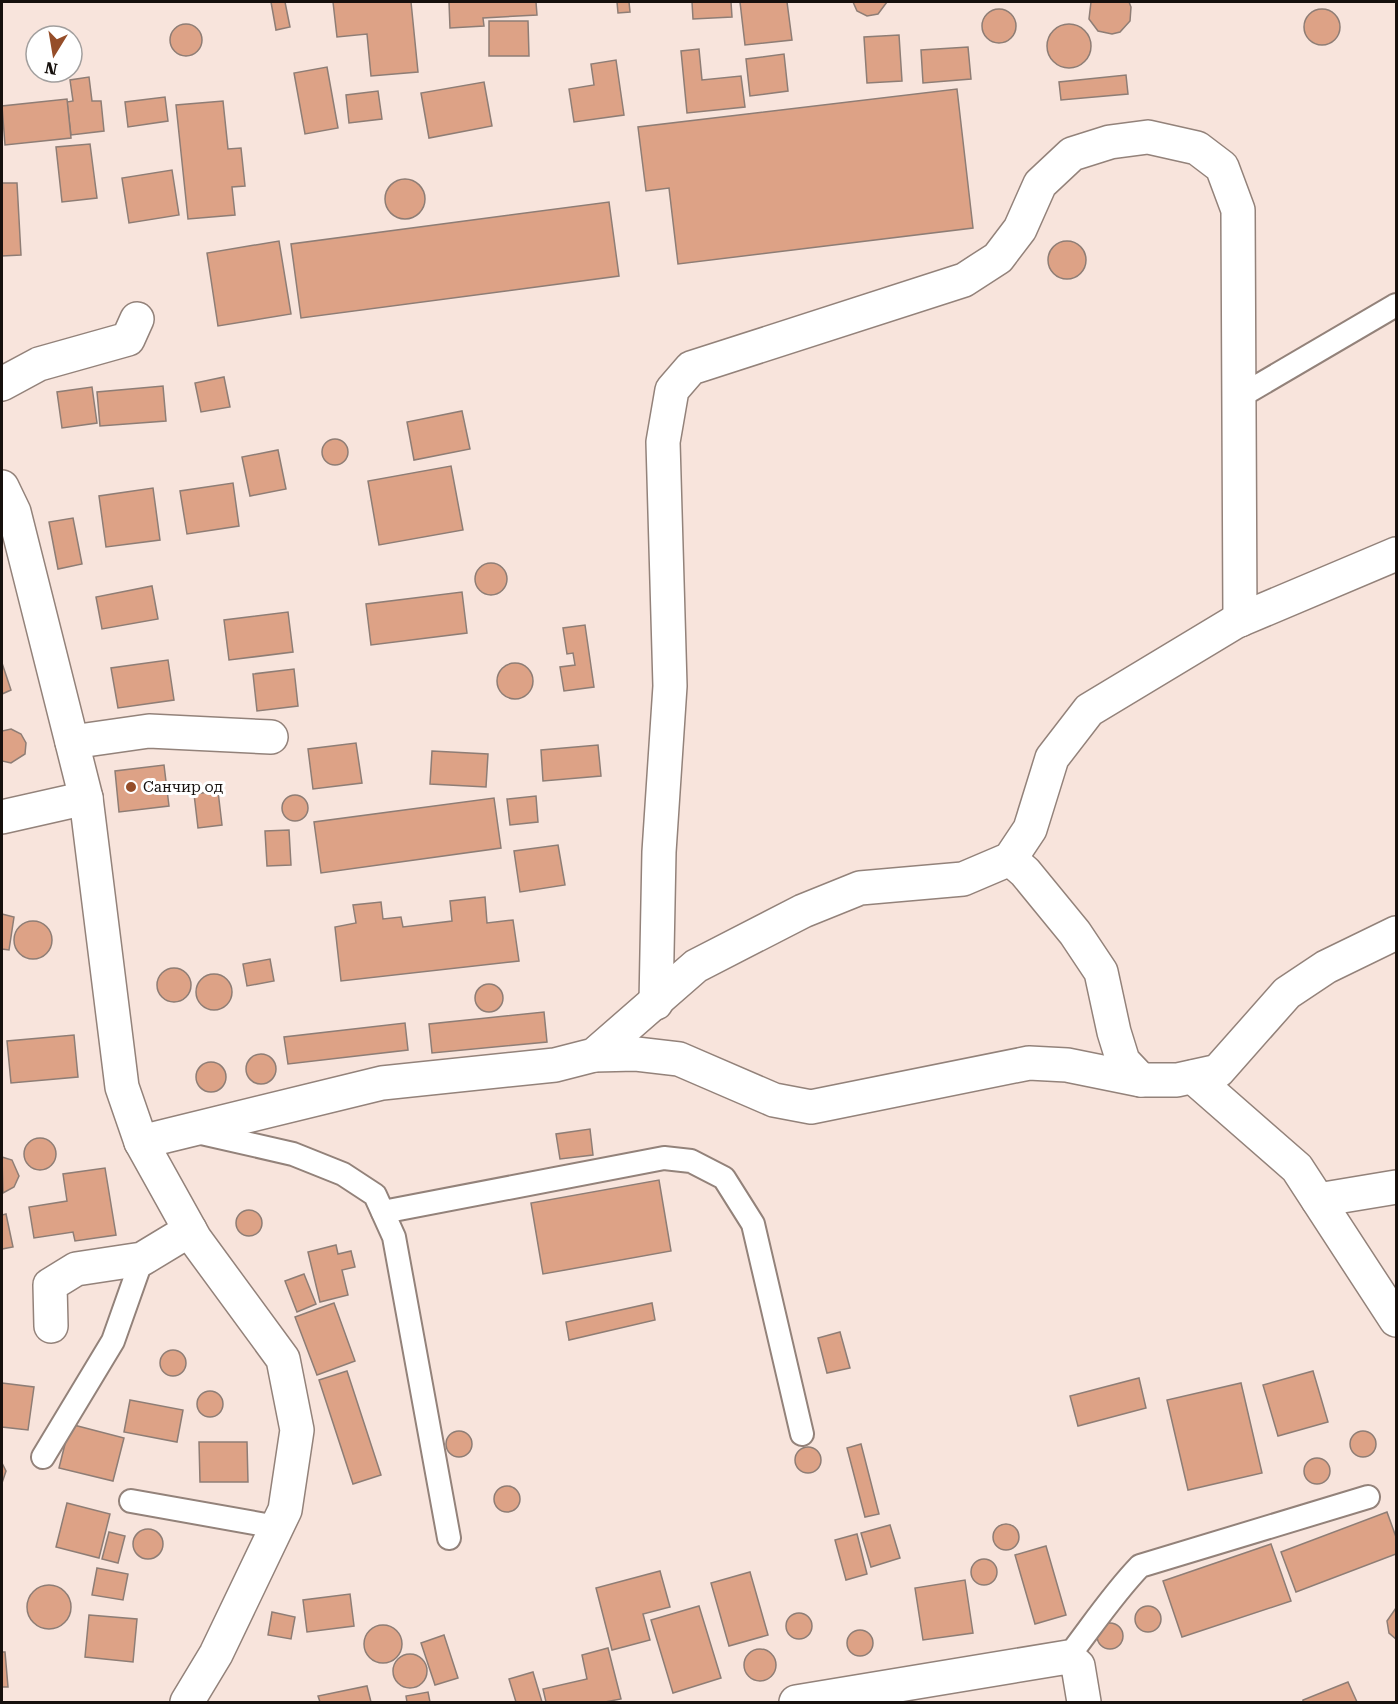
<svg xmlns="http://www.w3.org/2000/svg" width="1398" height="1704" font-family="'Roboto Serif',serif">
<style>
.building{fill:#dda286;stroke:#8e7d75;stroke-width:1.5}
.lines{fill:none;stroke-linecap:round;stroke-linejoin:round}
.lane-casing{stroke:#93827a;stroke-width:26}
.street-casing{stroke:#93827a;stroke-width:36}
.lane{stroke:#fff;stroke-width:22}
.street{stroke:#fff;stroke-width:33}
.poi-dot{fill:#954d29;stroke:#fff;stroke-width:2}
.labels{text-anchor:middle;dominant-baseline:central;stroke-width:6;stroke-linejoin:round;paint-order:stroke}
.poi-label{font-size:15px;fill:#16100d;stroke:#fff;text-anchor:start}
</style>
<rect width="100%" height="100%" fill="#f8e4dc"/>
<g class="building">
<path d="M271,2H285L290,27L276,30Z"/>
<path d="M333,2H411L418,72L371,76L367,34L337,37Z"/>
<path d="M449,2H536L537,15L483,18L484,26L450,28Z"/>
<path d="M617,2H629L630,12L618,13Z"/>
<path d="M692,2H731L732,17L693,19Z"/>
<path d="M740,2H787L792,40L745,45Z"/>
<path d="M853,2H887L878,14L867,16L857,11Z"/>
<path d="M1091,2H1129L1131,7L1130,21L1120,32L1112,34L1098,31L1089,19Z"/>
<circle cx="999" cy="26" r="17"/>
<circle cx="1322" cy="27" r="18"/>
<path d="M489,21H528L529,56H489Z"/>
<circle cx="186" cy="40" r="16"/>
<circle cx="1069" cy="46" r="22"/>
<path d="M899,35L902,81L867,83L864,37Z"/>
<path d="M968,47L971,79L923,83L921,50Z"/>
<path d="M699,49L702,80L741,76L745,107L687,113L681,51Z"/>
<path d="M784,54L788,91L750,96L746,59Z"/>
<path d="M616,60L624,115L574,122L569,89L594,85L591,64Z"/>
<path d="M327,67L338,128L305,134L294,73Z"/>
<path d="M1126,75L1128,94L1061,100L1059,82Z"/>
<path d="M89,77L92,101H101L104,131L71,135L67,102L73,101L70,80Z"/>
<path d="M484,82L492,126L429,138L421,93Z"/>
<path d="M957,89L973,228L678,264L669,188L646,191L638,127Z"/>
<path d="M378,91L382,119L349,123L346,95Z"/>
<path d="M165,97L168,121L128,127L125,102Z"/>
<path d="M67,99L71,138L5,145L2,106Z"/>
<path d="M223,101L228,149L241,148L245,186L232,187L235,215L188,219L176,105Z"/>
<path d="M90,144L97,198L62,202L56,147Z"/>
<path d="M172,170L179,215L129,223L122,178Z"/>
<circle cx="405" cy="199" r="20"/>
<path d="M2,183H17L21,255L2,256Z"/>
<path d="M609,202L619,276L301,318L291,244Z"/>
<circle cx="1067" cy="260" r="19"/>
<path d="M279,241L291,314L218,326L207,253Z"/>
<path d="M224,377L230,407L201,412L195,383Z"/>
<path d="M163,386L166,421L100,426L97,392Z"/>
<path d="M92,387L97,423L62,428L57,392Z"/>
<path d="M462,411L470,449L414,460L407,422Z"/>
<circle cx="335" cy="452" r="13"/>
<path d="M278,450L286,489L250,496L242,457Z"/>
<path d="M451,466L463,530L379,545L368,481Z"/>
<path d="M233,483L239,526L187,534L180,491Z"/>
<path d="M153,488L160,540L106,547L99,496Z"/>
<path d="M73,518L82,564L58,569L49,522Z"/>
<circle cx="491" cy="579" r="16"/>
<path d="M152,586L158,619L102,629L96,597Z"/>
<path d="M462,592L467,633L371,645L366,604Z"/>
<path d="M288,612L293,652L229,660L224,620Z"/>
<path d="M585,625L594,687L564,691L560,667L575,665L573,653L567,654L563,628Z"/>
<path d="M168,660L174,700L118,708L111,668Z"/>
<path d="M2,663L11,690L2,694Z"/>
<circle cx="515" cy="681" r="18"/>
<path d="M294,669L298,706L257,711L253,674Z"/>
<path d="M11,729L21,734L26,743L25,754L11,763L2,761V731Z"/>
<path d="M356,743L362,783L313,789L308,749Z"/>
<path d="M598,745L601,776L543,781L541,750Z"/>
<path d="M432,751L488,754L486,787L430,784Z"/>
<path d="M164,765L169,806L119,812L115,771Z"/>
<path d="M218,791L222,825L198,828L194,794Z"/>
<circle cx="295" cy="808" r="13"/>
<path d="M536,796L538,822L510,825L507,799Z"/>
<path d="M494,798L501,848L321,873L314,822Z"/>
<path d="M289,830L291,865L267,866L265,831Z"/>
<path d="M558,845L565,885L520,892L514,851Z"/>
<path d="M485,897L487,923L513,920L519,961L341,981L335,927L356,923L353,905L381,902L383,919L401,917L403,927L452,921L450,901Z"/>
<path d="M2,914L14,917L9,950L2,949Z"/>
<circle cx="33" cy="940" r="19"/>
<path d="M270,959L274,981L247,986L243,964Z"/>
<circle cx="174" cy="985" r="17"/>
<circle cx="214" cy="992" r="18"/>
<circle cx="489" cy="998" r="14"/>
<path d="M544,1012L547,1042L432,1053L429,1024Z"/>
<path d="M405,1023L408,1050L288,1064L284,1037Z"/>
<path d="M74,1035L78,1077L11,1083L7,1041Z"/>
<circle cx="261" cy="1069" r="15"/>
<circle cx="211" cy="1077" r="15"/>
<path d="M590,1129L593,1155L560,1159L556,1134Z"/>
<circle cx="40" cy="1154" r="16"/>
<path d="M2,1157L12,1160L19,1176L14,1187L3,1193Z"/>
<path d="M105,1168L116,1235L75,1241L73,1232L34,1238L29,1207L67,1201L63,1174Z"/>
<path d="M659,1180L671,1251L543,1274L531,1203Z"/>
<circle cx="249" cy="1223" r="13"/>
<path d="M6,1214L13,1247L2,1249V1215Z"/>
<path d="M336,1245L338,1254L351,1251L355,1267L342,1270L348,1295L320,1302L308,1252Z"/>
<path d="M304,1274L316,1304L297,1312L285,1281Z"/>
<path d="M334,1303L355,1361L317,1375L295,1317Z"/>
<path d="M652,1303L655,1320L569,1340L566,1322Z"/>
<path d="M840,1332L850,1368L827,1373L818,1338Z"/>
<circle cx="173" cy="1363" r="13"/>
<path d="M347,1371L381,1475L353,1484L319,1380Z"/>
<path d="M1313,1371L1328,1422L1278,1436L1263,1385Z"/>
<path d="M1139,1378L1146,1408L1078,1426L1070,1396Z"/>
<path d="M2,1383L34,1387L28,1430L2,1427Z"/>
<path d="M1241,1383L1262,1473L1188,1490L1167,1400Z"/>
<circle cx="210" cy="1404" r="13"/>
<path d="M130,1400L183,1410L177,1442L124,1432Z"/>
<path d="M70,1424L124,1438L113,1481L59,1468Z"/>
<circle cx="459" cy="1444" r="13"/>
<circle cx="1363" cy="1444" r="13"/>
<path d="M199,1442H247L248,1482H200Z"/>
<path d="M861,1444L879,1514L865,1517L847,1448Z"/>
<circle cx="808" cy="1460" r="13"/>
<circle cx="1317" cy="1471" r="13"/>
<path d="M2,1463L6,1471L2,1483Z"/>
<circle cx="507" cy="1499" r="13"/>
<path d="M67,1503L110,1514L99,1558L56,1547Z"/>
<path d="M1387,1512L1396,1537V1554L1296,1592L1281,1552Z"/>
<circle cx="1006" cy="1537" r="13"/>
<path d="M890,1525L900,1558L871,1567L861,1533Z"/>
<circle cx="148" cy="1544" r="15"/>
<path d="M109,1532L125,1536L118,1563L102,1559Z"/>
<path d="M857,1534L867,1574L846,1580L835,1540Z"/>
<path d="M1271,1544L1291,1601L1182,1637L1163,1581Z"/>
<path d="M1046,1546L1066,1615L1035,1624L1015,1555Z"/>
<circle cx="984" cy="1572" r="13"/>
<path d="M97,1568L128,1574L123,1600L92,1595Z"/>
<path d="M660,1571L670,1607L643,1614L650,1640L612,1650L596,1588Z"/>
<path d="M750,1572L768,1635L729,1646L711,1583Z"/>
<path d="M965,1580L973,1633L923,1640L915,1588Z"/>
<circle cx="49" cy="1607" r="22"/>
<path d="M350,1594L354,1626L307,1632L303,1600Z"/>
<path d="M699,1606L721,1678L673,1693L651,1620Z"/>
<circle cx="1148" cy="1619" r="13"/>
<path d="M1396,1608V1639L1389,1633L1387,1621Z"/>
<path d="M272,1612L295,1617L291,1639L268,1635Z"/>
<circle cx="799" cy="1626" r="13"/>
<path d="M89,1615L137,1619L133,1662L85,1657Z"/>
<circle cx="1110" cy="1636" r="13"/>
<circle cx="383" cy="1644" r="19"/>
<circle cx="860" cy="1643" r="13"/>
<path d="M444,1635L458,1678L435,1685L421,1643Z"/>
<path d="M608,1648L621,1699L605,1702H546L543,1689L587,1679L582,1655Z"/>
<circle cx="760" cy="1665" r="16"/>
<path d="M2,1652H5L8,1687H2Z"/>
<circle cx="410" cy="1671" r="17"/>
<path d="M533,1672L542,1702H516L509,1679Z"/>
<path d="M1348,1682L1357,1702H1303V1700Z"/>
<path d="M367,1686L371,1702H320L318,1696Z"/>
<path d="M428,1692L430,1702H407L406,1696Z"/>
</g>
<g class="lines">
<defs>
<g id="lane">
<path d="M1239,397L1396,305"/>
<path d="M197,1132L293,1154L343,1174L375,1195L394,1237L449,1538"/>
<path d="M383,1212L664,1158L691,1161L724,1178L753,1224L802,1434"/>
<path d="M43,1457L113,1341L142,1259"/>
<path d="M131,1501L277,1527"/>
<path d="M1068,1657C1092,1626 1113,1594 1140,1566L1368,1497"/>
</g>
<g id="street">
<path d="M2,384L39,364L128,339L137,319"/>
<path d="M2,487L14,512L86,798L122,1087L141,1142L195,1239L283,1359L297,1430L285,1510L216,1654L187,1702"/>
<path d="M72,742L149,731L271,737"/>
<path d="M2,817L86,798"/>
<path d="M1010,859L1025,872L1075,933L1101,972L1114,1032L1123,1061L1141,1080"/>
<path d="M656,1003L659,852L670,686L663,442L672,390L691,368L964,280L998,258L1020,229L1040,184L1072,154L1110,142L1148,137L1197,148L1222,167L1238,210L1240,620"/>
<path d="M594,1055L636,1054L679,1059L774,1100L811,1107L1029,1063L1067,1065L1141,1080H1177L1218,1071L1287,993L1326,967L1396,933"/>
<path d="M1193,1077L1297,1168L1396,1320"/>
<path d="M141,1142L382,1083L555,1065L594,1055L696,966L803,911L860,888L963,879L1010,859L1030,829L1052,758L1089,710L1235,622L1396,554"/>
<path d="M1318,1200L1396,1187"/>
<path d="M51,1326L50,1285L76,1269L142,1259L190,1230"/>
<path d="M796,1702L1068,1657L1078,1666L1084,1702"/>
</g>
</defs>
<use href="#lane" class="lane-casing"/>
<use href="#street" class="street-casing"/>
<use href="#lane" class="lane"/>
<use href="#street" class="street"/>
</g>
<circle class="poi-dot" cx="131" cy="787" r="6"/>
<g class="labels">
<g class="poi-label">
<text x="143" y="787">Санчир од</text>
</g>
</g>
<rect width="1398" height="1704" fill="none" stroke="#16100d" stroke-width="6"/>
<g transform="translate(54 54) rotate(191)"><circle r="28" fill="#ffffff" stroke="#a29f9e" stroke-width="1.5"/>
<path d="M0-4.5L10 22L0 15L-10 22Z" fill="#954d29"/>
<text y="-9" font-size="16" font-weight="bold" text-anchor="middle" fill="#16100d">N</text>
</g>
</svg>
